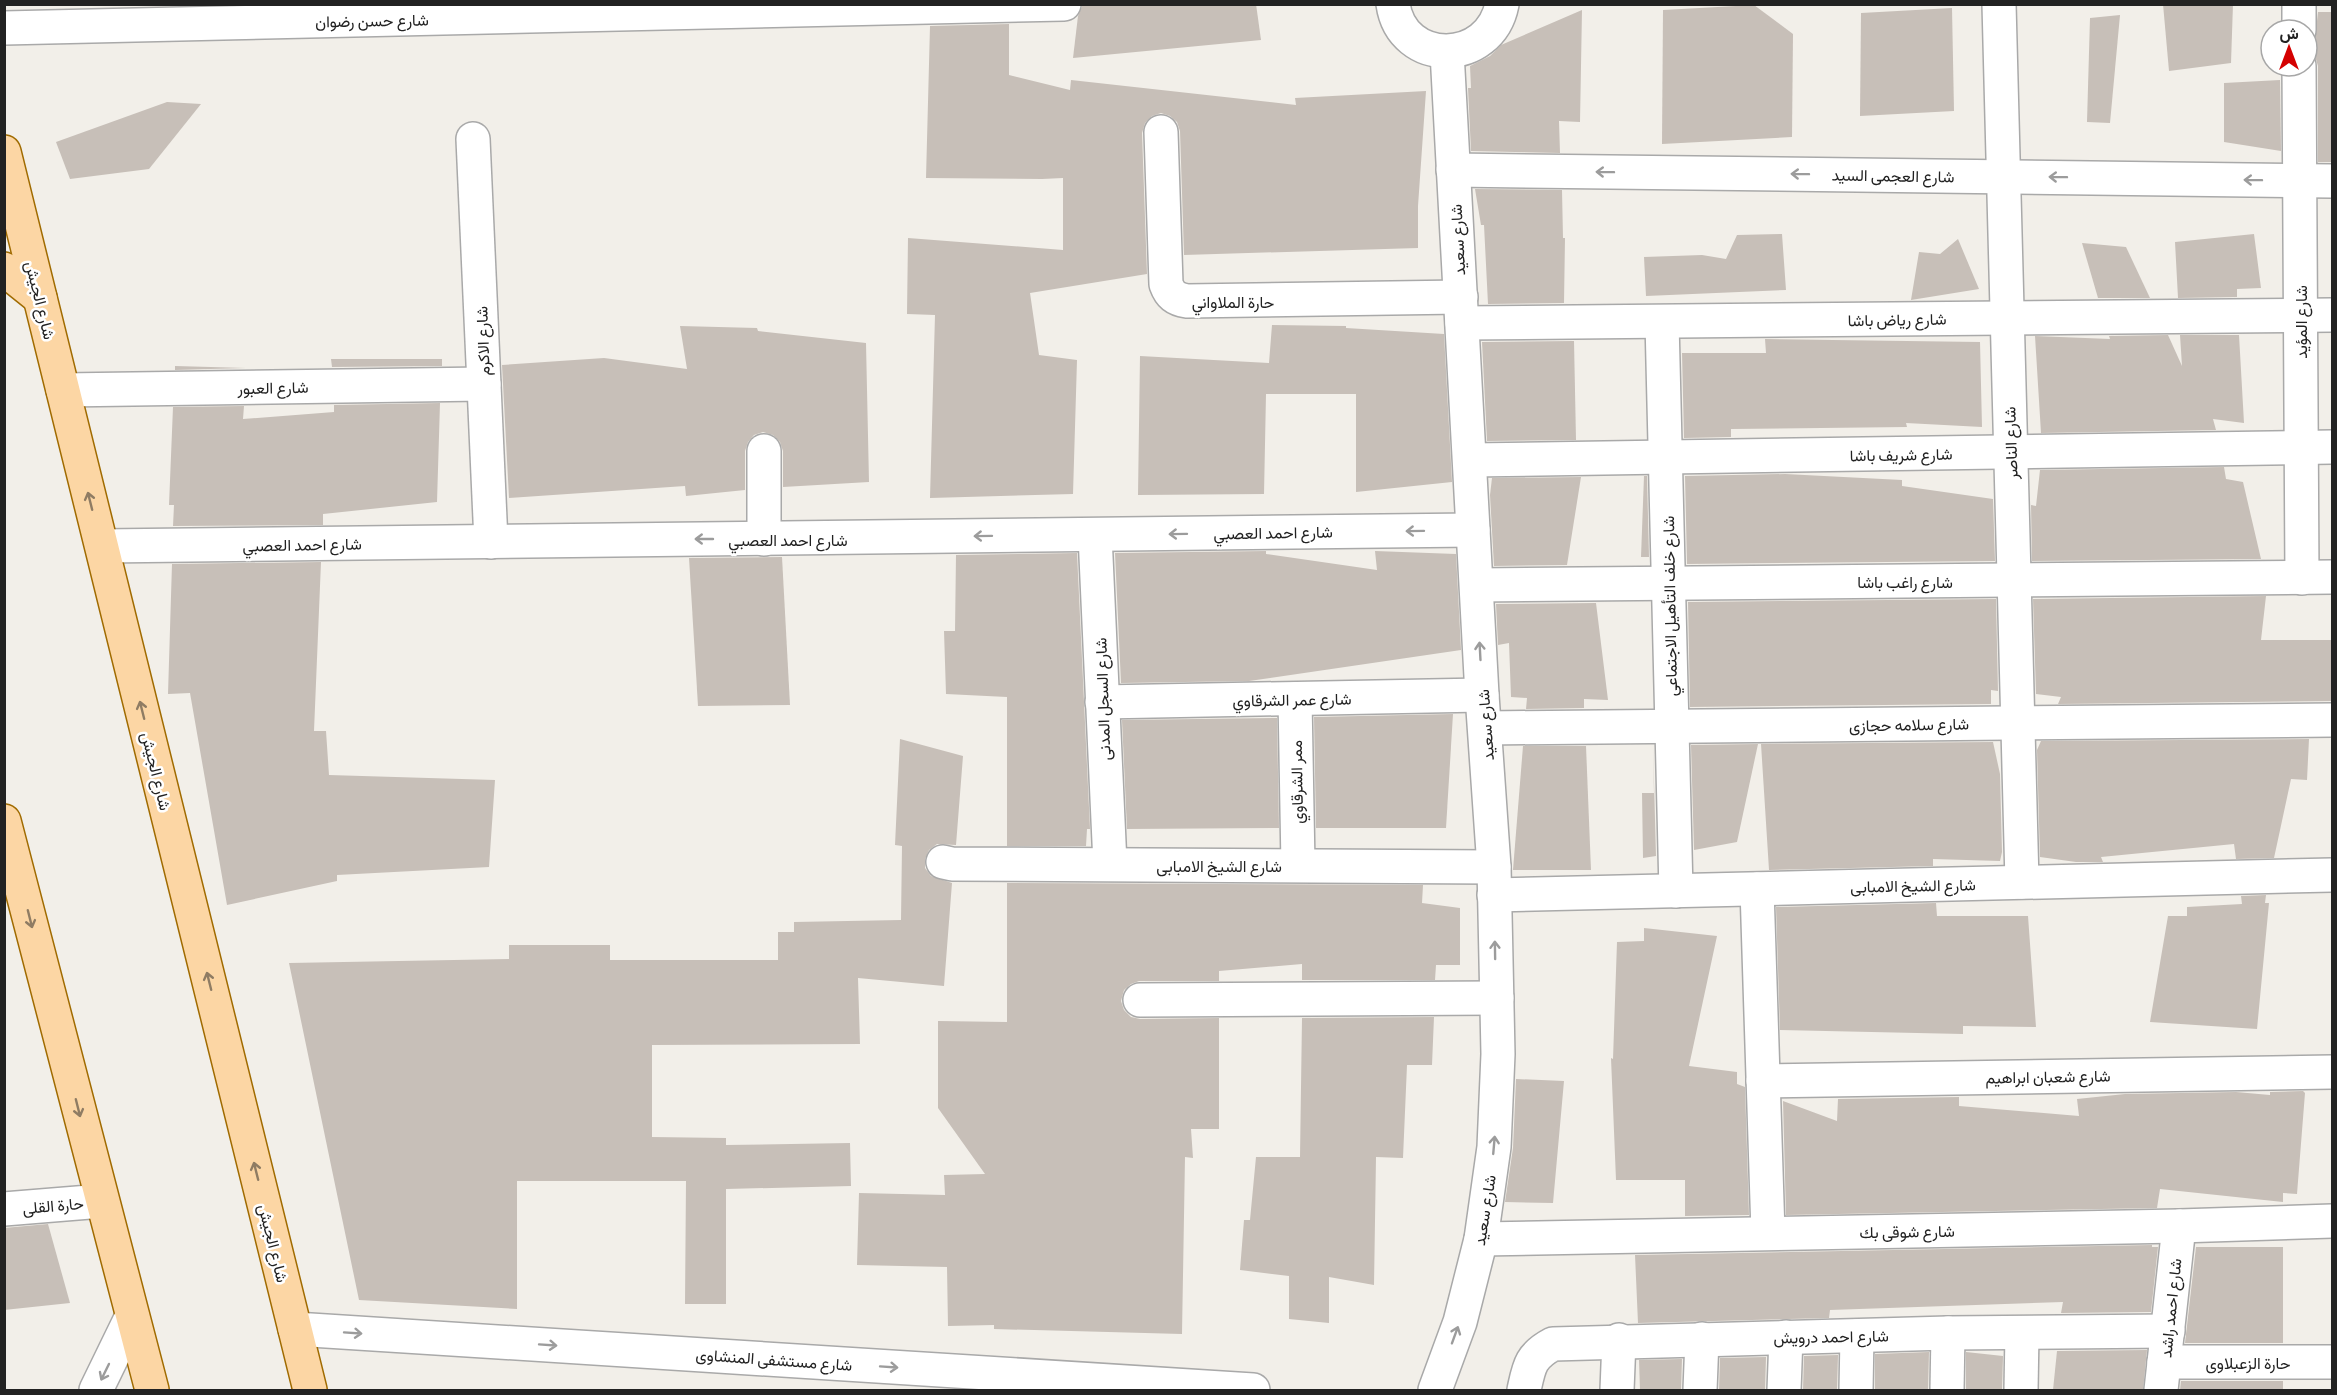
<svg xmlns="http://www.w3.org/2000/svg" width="2337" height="1395" font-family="Barlow,Vazirmatn,sans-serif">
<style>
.building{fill:#c7bfb8}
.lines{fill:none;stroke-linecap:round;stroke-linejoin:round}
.minor-casing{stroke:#a9a9a9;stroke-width:36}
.major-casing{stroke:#a06b00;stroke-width:36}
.minor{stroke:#fff;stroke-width:33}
.major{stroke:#fcd6a4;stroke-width:33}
.oneway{stroke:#9c9c9c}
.oneway2{stroke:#8f7c63}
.labels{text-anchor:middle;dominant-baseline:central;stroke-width:5;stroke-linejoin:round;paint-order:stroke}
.street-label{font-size:16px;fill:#222;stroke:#fff}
</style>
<rect width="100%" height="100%" fill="#f2efe9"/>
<g class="building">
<path d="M1083,4H1256L1261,40L1073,58L1078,16Z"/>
<path d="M2163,4H2233L2231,63L2169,71Z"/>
<path d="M1754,5L1793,34L1792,137L1662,144L1663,10Z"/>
<path d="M1952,8L1954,111L1860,116L1861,13Z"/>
<path d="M1582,10L1580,122L1559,121L1560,153L1471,151L1468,88H1471L1470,66L1490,56L1501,45Z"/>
<path d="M2318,12H2332V162H2318V66L2315,56L2307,49V47L2315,39Z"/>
<path d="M2120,15L2110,123L2087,122L2090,18Z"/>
<path d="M1009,24V75L1070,90L1071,80L1296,105L1295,98L1426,91L1418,206V248L1184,255L1180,131L1177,122L1170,116L1161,113L1152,116L1145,123L1142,133L1147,274L1030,293L1039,355L1077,360L1073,494L930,498L935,315L907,314L908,238L1063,250V178L1042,179L926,178L930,26Z"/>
<path d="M2280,80L2281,151L2224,142V83Z"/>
<path d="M167,102L201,104L149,169L70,179L56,142Z"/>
<path d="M1475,189L1562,190L1563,238H1565L1564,303L1488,304L1484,225H1481Z"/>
<path d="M1782,234L1786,290L1646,296L1644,257L1702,255L1726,259L1737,235Z"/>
<path d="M2254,234L2261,288L2237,289V297L2178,298L2175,242Z"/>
<path d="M1958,239L1979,289L1911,300L1919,252L1940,254Z"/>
<path d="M2082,243L2126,247L2150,298H2098Z"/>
<path d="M1272,325L1346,326V328L1444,334L1452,482L1356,492V394H1266L1264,494L1138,495L1140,356L1269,363Z"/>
<path d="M680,326L757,328L758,331L866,343L869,482L783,487V451L780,442L773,435L763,432L754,435L748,442L745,451V490L686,496L685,486L509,498L502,365L604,358L687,369Z"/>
<path d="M2168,335L2182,366L2180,335H2239L2244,423L2213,419L2216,430L2041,433L2035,336L2110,339L2109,336Z"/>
<path d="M1765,339L1980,342L1982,427L1906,423L1907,427L1731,429V437L1684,438L1682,353H1766Z"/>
<path d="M1574,341L1576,440L1487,441L1482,342Z"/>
<path d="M331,359H442V366L332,367Z"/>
<path d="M175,366L246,368L175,370Z"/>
<path d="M440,403L437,502L323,514V525L173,526L174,505H169L173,407L244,406L243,419L334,412V405Z"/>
<path d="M2224,467L2226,479L2243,482L2261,559L2032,561L2031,505L2036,506L2040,470Z"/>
<path d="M1785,474L1902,480V486L1993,499L1995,561L1687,564L1685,476Z"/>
<path d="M1644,476H1647L1649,557H1641Z"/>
<path d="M1581,477L1567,565L1494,566L1490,495L1492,478Z"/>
<path d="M1266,551V554L1377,570L1375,551L1456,554L1461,650L1249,681L1121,683L1115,553Z"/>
<path d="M1077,553L1090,829H1087L1086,846H1007V697L946,694L944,631H955L956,555Z"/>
<path d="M782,557L790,705L698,706L689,558Z"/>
<path d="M321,562L314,731H326L329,775L495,780L489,867L337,875V881L227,905L190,693L168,694L172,564Z"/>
<path d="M2266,596L2261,640H2332V701L2058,704L2061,697L2036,694L2033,599Z"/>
<path d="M1996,599L1998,691L1991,690V704L1690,707L1688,602Z"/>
<path d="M1596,603L1608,700L1584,699V708L1526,709L1527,698L1511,697L1509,643L1498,645L1496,604Z"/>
<path d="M1453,714L1446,828H1316L1314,717Z"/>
<path d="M1277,718L1279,828L1127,829L1122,720Z"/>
<path d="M900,739L963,756L956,845L937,844L929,850L925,859V868L931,876L952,883L944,986L858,978L860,1044L652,1045V1137L726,1138V1145L850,1143L851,1186L726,1189V1304H685L686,1181H517V1309L359,1300L289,963L509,959V945H610V960H778V932H794V922L901,920L902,846L895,845Z"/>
<path d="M2309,739L2307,780L2291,779L2274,858L2236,859L2234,844L2101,857L2103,862H2076L2040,857L2037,750L2041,741Z"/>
<path d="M1993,742L2000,774L2002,852L2000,861L1933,859V866L1769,870L1761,744Z"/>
<path d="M1758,744L1737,842L1694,850L1691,745Z"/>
<path d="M1653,745L1656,856L1643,858L1642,793H1654Z"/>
<path d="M1523,746H1586L1591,870H1513Z"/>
<path d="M1007,883L1423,885L1422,903L1460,908V965H1436L1435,980H1302V964L1219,971V981H1139L1131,984L1124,990L1121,1001L1124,1010L1131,1017L1140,1019L1219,1018V1129H1191L1193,1158L1185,1157L1182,1334L994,1329V1325L948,1326L947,1267L857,1265L859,1193L945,1195L944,1175L985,1174L938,1108V1021L1007,1022Z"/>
<path d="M2266,895L2265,903H2269L2257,1029L2150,1022L2168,916H2187V907L2242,904L2241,896Z"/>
<path d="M1936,903L1937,916H2028L2036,1027L1963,1026V1034L1780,1030L1776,907Z"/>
<path d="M1644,928L1717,936L1689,1066L1737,1072V1084L1745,1087L1749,1215L1685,1216V1180H1616L1611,1058L1613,1059L1617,942L1644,941Z"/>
<path d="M1434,1017L1432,1065H1407L1403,1158L1376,1157L1374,1285L1329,1277V1323L1289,1319V1276L1240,1270L1244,1220H1250L1256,1157H1300L1302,1018Z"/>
<path d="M1516,1079L1564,1081L1553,1203L1505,1202L1513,1148Z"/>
<path d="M2303,1091L2305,1093L2297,1194L2283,1193V1202L2160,1189L2157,1208L1786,1215L1783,1101L1837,1121L1838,1099L1959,1097V1106L2079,1116L2077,1099L2125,1094L2236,1092L2270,1095V1092Z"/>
<path d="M48,1224L70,1303L4,1310V1228Z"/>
<path d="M2152,1245V1247H2158L2151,1312L2061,1313L2063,1302L1830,1310L1829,1318L1638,1323L1635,1255Z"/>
<path d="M2196,1247H2283V1343H2185Z"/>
<path d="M2147,1350L2143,1390H2053L2057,1351Z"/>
<path d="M1929,1352L1928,1390H1875V1354Z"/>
<path d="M1966,1352L2003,1356L2002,1390H1966Z"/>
<path d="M1838,1355L1837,1390H1803L1804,1356Z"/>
<path d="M1766,1357L1765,1390H1719L1720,1358Z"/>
<path d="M1682,1359L1681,1390H1640L1639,1360Z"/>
<path d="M2181,1381H2283V1390H2180Z"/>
</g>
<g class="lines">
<defs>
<g id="minor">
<path d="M1393,4C1402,67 1490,66 1502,4"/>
<path d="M1999,4L2022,882"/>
<path d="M2299,4V30"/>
<path d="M4,28L1064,4"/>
<path d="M2299,66L2302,578"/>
<path d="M1161,132L1166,284C1170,295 1175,299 1187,301L1461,297"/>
<path d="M473,139L491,542"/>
<path d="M1453,170L2332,181"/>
<path d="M1662,322L1676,891"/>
<path d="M1462,323L2332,315"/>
<path d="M63,390L484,384"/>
<path d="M764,451V539"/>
<path d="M1470,460L2332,447"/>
<path d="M1095,535L1110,864"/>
<path d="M102,546L1473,530"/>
<path d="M1477,585L2332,577"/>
<path d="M1295,699L1298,865"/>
<path d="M1102,702L1482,695"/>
<path d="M1485,728L2332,720"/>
<path d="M943,862L952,864L1494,867"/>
<path d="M1757,889L1768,1233"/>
<path d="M1494,895L2332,875"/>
<path d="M1140,1000L1497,998"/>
<path d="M1763,1081L2332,1072"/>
<path d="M4,1209L102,1201"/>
<path d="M1481,1239L2179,1226L2332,1221"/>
<path d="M295,1329L1253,1390"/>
<path d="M2164,1362H2332"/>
<path d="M96,1390L132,1316"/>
<path d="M1435,1390L1460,1322L1481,1239L1494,1147L1498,1054L1494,867L1482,695L1447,52"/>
<path d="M1524,1390C1529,1367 1530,1356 1553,1344L1948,1333L2168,1331"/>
<path d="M1617,1390L1619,1340"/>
<path d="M1700,1390L1702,1339"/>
<path d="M1784,1390L1786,1337"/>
<path d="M1856,1390L1857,1336"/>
<path d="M1947,1390L1948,1333"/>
<path d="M2021,1390L2022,1333"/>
<path d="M2161,1390L2179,1226"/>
</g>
<g id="major">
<path d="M4,152L310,1390"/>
<path d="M4,269L40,298"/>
<path d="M4,821L152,1390"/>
</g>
</defs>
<use href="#minor" class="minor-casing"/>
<use href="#major" class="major-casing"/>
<use href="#minor" class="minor"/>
<use href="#major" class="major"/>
</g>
<defs><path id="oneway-shaft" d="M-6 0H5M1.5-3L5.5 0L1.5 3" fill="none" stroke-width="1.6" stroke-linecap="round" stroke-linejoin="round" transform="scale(1.5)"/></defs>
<g class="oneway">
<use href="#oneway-shaft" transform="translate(1605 172) rotate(-179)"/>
<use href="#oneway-shaft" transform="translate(1800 174) rotate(-179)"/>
<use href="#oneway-shaft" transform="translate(2058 177) rotate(-179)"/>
<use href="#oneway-shaft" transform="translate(2253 180) rotate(-179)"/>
<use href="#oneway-shaft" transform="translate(1415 531) rotate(179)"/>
<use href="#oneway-shaft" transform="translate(1178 534) rotate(179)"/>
<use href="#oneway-shaft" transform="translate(983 536) rotate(179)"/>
<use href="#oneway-shaft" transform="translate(704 539) rotate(180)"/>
<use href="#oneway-shaft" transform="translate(1480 651) rotate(-93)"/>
<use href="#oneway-shaft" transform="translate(1495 950) rotate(-91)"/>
<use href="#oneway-shaft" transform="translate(1494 1145) rotate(-85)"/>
<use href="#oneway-shaft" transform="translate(353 1333) rotate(4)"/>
<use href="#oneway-shaft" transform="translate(1455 1335) rotate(-70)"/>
<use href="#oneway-shaft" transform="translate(548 1345) rotate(4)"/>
<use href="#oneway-shaft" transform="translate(889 1367) rotate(4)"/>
<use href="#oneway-shaft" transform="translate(105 1372) rotate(116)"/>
</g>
<g class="oneway2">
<use href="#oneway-shaft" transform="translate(90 501) rotate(-104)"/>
<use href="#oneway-shaft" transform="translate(142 710) rotate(-104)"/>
<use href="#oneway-shaft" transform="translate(30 919) rotate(76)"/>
<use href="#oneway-shaft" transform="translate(209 981) rotate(-104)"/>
<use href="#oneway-shaft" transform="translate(78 1108) rotate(76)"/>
<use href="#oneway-shaft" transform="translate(256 1171) rotate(-104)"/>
</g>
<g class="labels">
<g class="street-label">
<text transform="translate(372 20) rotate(-1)">شارع حسن رضوان</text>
<text transform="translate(1893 175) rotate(1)">شارع العجمى السيد</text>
<text transform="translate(1457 240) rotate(-93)">شارع سعيد</text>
<text transform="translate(41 300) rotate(76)">شارع الجيش</text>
<text x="1233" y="301">حارة الملاواني</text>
<text transform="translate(1897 319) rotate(-1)">شارع رياض باشا</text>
<text transform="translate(2300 322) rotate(-90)">شارع المؤيد</text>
<text transform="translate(482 341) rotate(-92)">شارع الاكرم</text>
<text transform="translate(273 387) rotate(-1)">شارع العبور</text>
<text transform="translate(2010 443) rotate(-92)">شارع الناصر</text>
<text transform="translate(1901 454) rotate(-1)">شارع شريف باشا</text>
<text transform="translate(1273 532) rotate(-1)">شارع احمد العصبي</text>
<text x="788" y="539">شارع احمد العصبي</text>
<text transform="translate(302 544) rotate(-1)">شارع احمد العصبي</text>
<text x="1905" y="581">شارع راغب باشا</text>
<text transform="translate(1669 606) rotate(-91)">شارع خلف التأهيل الاجتماعي</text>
<text transform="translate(1102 699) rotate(-92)">شارع السجل المدنى</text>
<text transform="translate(1292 699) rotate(-1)">شارع عمر الشرقاوي</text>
<text transform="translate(1909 724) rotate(-1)">شارع سلامه حجازى</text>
<text transform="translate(1485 725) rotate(-94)">شارع سعيد</text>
<text transform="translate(157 771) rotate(76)">شارع الجيش</text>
<text transform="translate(1296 782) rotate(-91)">ممر الشرقاوي</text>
<text x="1219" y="865">شارع الشيخ الامبابى</text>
<text transform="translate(1913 885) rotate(-1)">شارع الشيخ الامبابى</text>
<text transform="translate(2048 1076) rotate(-1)">شارع شعبان ابراهيم</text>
<text transform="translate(53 1205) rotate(-5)">حارة القلى</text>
<text transform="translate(1484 1210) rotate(-81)">شارع سعيد</text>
<text transform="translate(1907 1231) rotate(-1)">شارع شوقى بك</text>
<text transform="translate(274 1243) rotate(76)">شارع الجيش</text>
<text transform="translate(2170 1308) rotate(-84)">شارع احمد راشد</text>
<text transform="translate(1831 1336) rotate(-1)">شارع احمد درويش</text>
<text transform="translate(774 1359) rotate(4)">شارع مستشفى المنشاوى</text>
<text x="2248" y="1362">حارة الزعبلاوى</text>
</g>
</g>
<rect width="2337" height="1395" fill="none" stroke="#222222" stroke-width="12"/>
<g transform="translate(2289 48)"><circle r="28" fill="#ffffff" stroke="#a7a7a7" stroke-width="1.5"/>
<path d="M0-4.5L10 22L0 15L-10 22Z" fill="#d40000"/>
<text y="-9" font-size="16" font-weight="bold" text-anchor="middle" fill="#222222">ش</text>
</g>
</svg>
